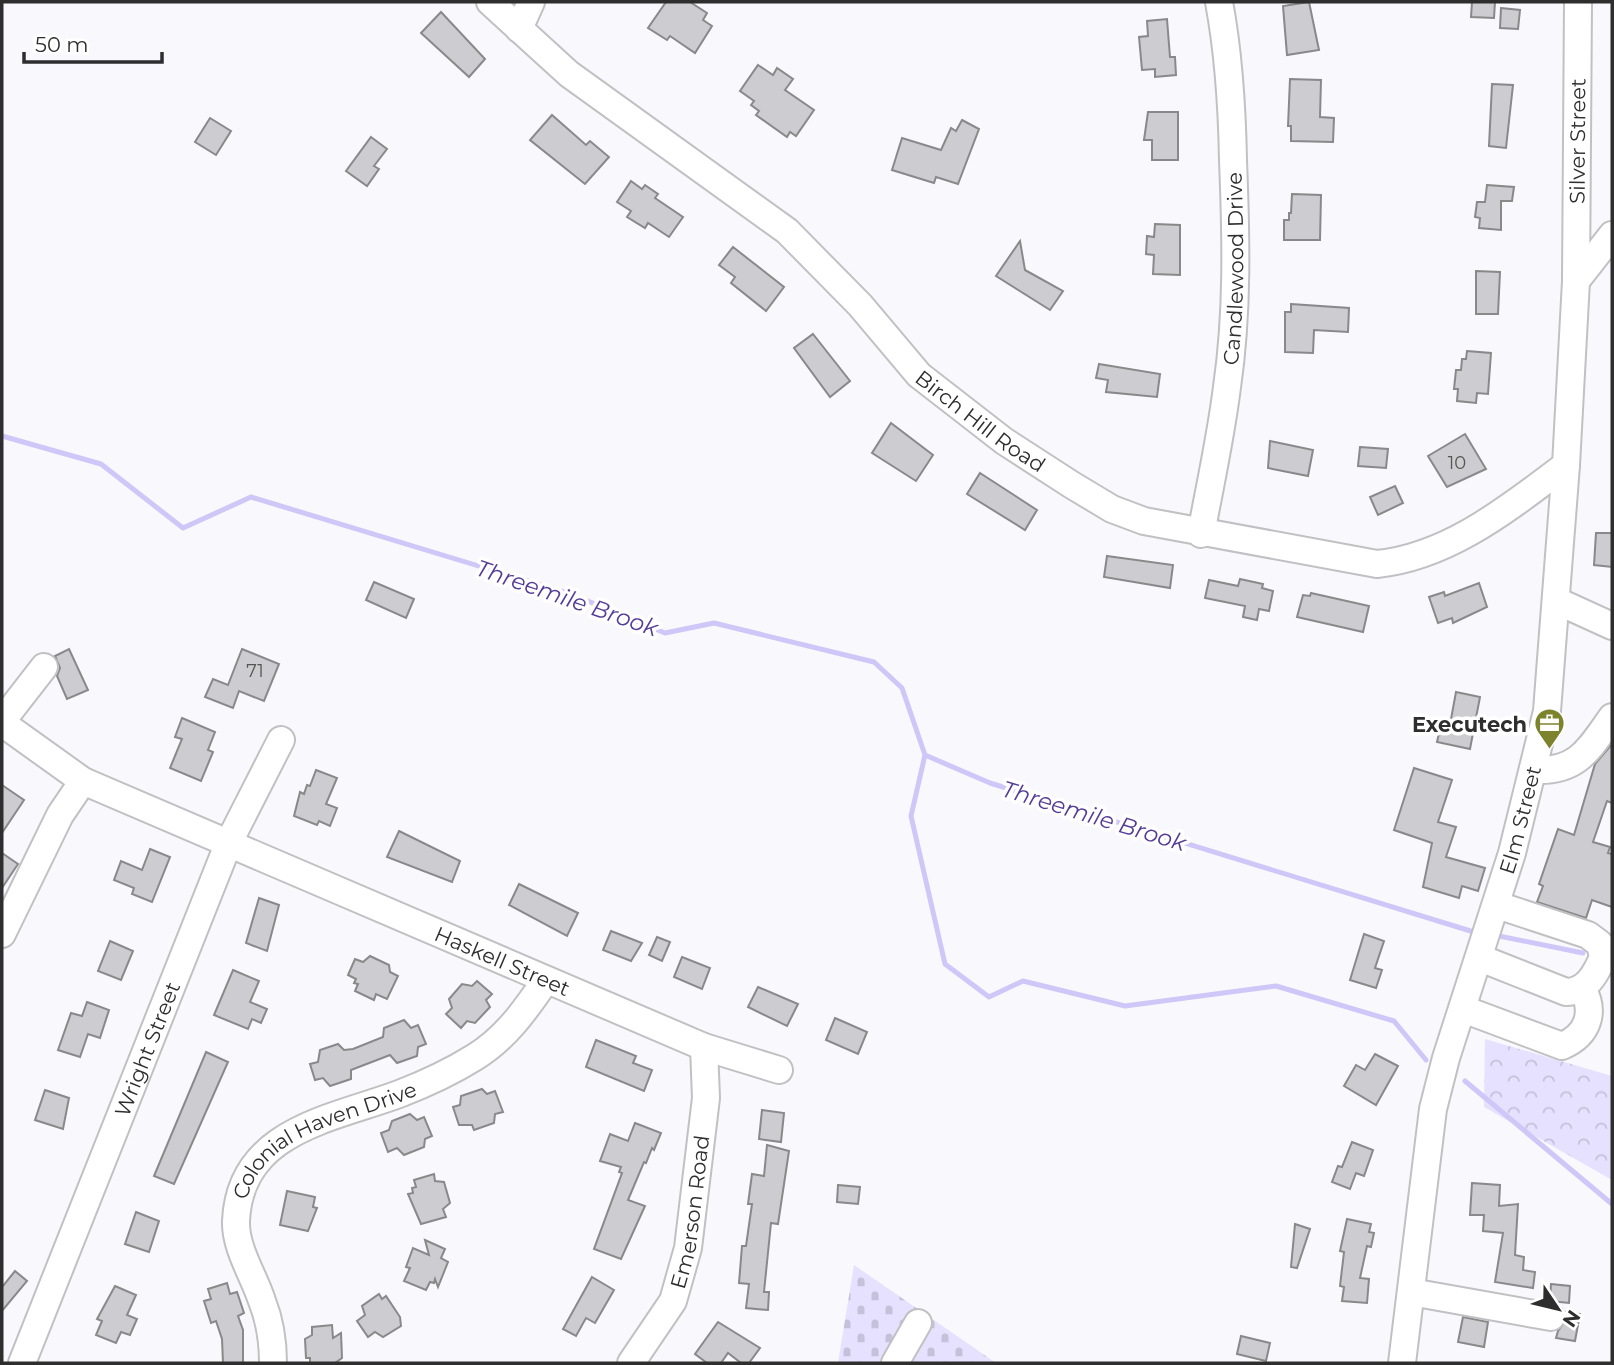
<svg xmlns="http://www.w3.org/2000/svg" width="1614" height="1365" font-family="Montserrat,sans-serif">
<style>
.forest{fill:url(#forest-crowns)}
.cemetery{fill:url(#cemetery-stones)}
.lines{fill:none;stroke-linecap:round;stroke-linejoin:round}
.stream{stroke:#cfc7f8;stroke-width:5}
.building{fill:#cdccd0;stroke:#89898c;stroke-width:2}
.minor-casing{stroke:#c1c1c4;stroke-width:30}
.minor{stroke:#fff;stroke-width:26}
.labels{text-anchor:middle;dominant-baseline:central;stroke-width:7;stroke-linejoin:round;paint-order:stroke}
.number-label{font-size:18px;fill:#565657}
.street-label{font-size:21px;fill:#2e2e2f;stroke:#fff}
.poi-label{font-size:21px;font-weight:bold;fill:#2e2e2f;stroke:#fff;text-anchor:end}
.water-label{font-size:23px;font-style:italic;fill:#553c96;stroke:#fff}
</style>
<defs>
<pattern id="forest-crowns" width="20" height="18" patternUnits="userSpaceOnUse" patternTransform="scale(1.75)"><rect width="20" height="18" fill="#e5e1fe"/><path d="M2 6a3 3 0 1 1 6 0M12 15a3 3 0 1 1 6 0" fill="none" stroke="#c5c1da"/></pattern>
<pattern id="cemetery-stones" width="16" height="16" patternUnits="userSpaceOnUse" patternTransform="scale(1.75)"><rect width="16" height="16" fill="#e5e1fe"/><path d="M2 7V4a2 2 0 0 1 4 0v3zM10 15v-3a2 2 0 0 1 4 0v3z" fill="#c5c1da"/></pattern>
</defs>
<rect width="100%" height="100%" fill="#f9f8fc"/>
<path class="forest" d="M1485,1039L1612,1076V1180L1484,1107Z"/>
<path class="cemetery" d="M854,1265L996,1363H838Z"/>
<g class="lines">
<g class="stream">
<path d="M2,436L101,464L183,528L251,497L571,594L665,633L714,623L874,662L902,688L925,755L990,783L1477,933"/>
<path d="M925,755L911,816L945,964L989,997L1023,981L1125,1006L1276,986L1394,1021L1426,1060"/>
<path d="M1494,935L1583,953"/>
<path d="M1465,1081L1612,1204"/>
</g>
</g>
<g class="building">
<path d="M666,2H690L707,13L703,20L712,26L695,53L670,36L667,40L648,28Z"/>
<path d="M1309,2L1319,50L1287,55L1283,6Z"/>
<path d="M1472,2H1495L1494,18L1471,17Z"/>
<path d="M1501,8L1520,10L1518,29L1500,28Z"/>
<path d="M441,12L485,59L469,77L421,33Z"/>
<path d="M1167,19L1170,57H1175L1176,75L1155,77V69L1142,70L1139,37L1148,36L1147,21Z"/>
<path d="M758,65L773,75L777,68L793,79L785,90L814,110L796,136L790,132L787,137L756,115L759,111L751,105L754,101L740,91Z"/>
<path d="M1290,79L1321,80L1320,117L1334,118L1333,142L1291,141V126H1288Z"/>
<path d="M1492,84L1513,85L1506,148L1489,146Z"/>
<path d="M1148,112H1178V160H1152V140H1144Z"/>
<path d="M552,115L586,145L590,141L609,157L585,184L530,140Z"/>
<path d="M210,118L231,131L216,155L195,142Z"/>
<path d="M962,120L979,129L958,184L936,177L934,183L892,170L902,138L941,150L951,128L956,131Z"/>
<path d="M371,137L387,149L374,166L379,169L367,186L346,171Z"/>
<path d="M631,181L642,189L645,185L658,194L655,198L683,217L669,237L648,223L645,228L627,217L631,211L617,202Z"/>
<path d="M1487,185L1514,187L1512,201H1501V230L1479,228L1480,218L1475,217L1477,202H1485Z"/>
<path d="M1292,194L1321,195L1320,240H1284V220H1289V213H1291Z"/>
<path d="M1155,224L1180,225V275L1153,274L1154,255L1146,254L1147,236L1154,237Z"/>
<path d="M1020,241L1025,270L1063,291L1050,310L996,276Z"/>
<path d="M733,247L784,287L766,311L731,283L735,277L719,265Z"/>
<path d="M1476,271L1500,272L1498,314H1476Z"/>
<path d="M1291,304L1349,308L1348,332L1314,330L1313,353L1285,352V312H1291Z"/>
<path d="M813,334L850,381L830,397L794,348Z"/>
<path d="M1467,351L1491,353L1488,394L1477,393L1476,403L1457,401L1458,389H1454L1456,370H1461L1462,359H1466Z"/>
<path d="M1099,364L1160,374L1157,397L1106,392L1108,380L1096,378Z"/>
<path d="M891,423L933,455L916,481L872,453Z"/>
<path d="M1465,434L1486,469L1447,487L1428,456Z"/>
<path d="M1270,441L1313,450L1308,476L1268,468Z"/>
<path d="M1360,447L1388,449L1386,468L1358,466Z"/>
<path d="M980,473L1037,510L1025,530L967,494Z"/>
<path d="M1395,486L1403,503L1378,515L1370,497Z"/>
<path d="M1596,533H1612V567L1594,565Z"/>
<path d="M1107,556L1173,565L1170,588L1104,577Z"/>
<path d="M1240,579L1263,584L1262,588L1273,591L1269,611L1259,609L1257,620L1243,617L1245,606L1205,598L1209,580L1238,586Z"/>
<path d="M374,582L414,599L406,618L366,600Z"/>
<path d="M1479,583L1487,607L1453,623L1452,618L1438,623L1429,597L1444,592L1445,596Z"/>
<path d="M1311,593L1369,606L1363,632L1297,617L1303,595L1310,596Z"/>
<path d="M69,649L88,690L67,699L57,676L60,668L55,656Z"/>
<path d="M242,649L279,664L264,701L239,691L233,708L205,697L213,679L228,685Z"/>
<path d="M1456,692L1480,697L1470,749L1437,742L1440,729L1449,730Z"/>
<path d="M182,718L215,732L208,750L213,752L201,781L170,768L182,739L175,737Z"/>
<path d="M1612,744V803L1607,801L1593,842L1610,847L1608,853L1612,854V907L1592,900L1586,918L1537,902L1543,886L1539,884L1558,829L1574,835L1595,764Z"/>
<path d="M1414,768L1452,780L1438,822L1456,827L1446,857L1485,868L1478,891L1462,886L1459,898L1423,887L1432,843L1394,830Z"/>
<path d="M316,770L337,778L326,804L337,808L330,826L319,821L317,825L294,816L300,792L304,794L307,785L310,786Z"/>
<path d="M2,785L24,800L2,833Z"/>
<path d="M399,831L460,861L452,882L387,857Z"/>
<path d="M150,849L170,857L152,902L132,894L134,888L114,880L121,861L142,870Z"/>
<path d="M2,853L18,864L2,888Z"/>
<path d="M519,884L578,913L567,936L509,905Z"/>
<path d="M259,898L279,905L267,951L246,943Z"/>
<path d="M611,931L642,943L631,961L603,950Z"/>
<path d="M1364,934L1384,941L1375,968L1382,970L1376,988L1350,980Z"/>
<path d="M657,937L670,942L662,961L649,955Z"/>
<path d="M110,941L133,951L121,980L98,971Z"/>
<path d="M370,956L389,965L390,972L398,976L387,999L376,994L374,1000L355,991L358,984L354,983L356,979L348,975L355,959L363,962Z"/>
<path d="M682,957L710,968L702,989L674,977Z"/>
<path d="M233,970L259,981L250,1002L267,1009L261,1023L252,1019L248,1029L214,1015Z"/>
<path d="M477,981L492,994L486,1000L490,1007L475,1023L467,1021L461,1028L446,1014L452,1008L449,999L462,984L472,986Z"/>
<path d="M758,987L798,1004L787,1026L748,1007Z"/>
<path d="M87,1002L109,1010L100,1038L88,1034L80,1057L58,1050L71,1013L82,1016Z"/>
<path d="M835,1018L867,1032L858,1054L826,1040Z"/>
<path d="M404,1020L411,1028L418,1025L426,1044L418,1047L417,1056L397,1063L390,1055L351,1070V1079L330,1086L323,1078L315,1080L310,1064L318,1062L320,1050L338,1044L344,1050L353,1049L383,1037L384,1028Z"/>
<path d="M596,1040L636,1056L633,1063L652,1070L644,1091L586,1067Z"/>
<path d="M206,1052L228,1062L174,1184L154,1176Z"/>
<path d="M1375,1054L1398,1066L1376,1105L1344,1086L1356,1065L1365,1070Z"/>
<path d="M482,1089L487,1094L495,1091L503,1112L495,1114L494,1123L474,1130L472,1125H459L453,1107L460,1105L461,1096Z"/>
<path d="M45,1090L69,1098L63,1129L35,1120Z"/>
<path d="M762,1110L784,1113L781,1142L759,1139Z"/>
<path d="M410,1114L417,1120L424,1117L432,1136L425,1139L424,1147L404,1155L397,1148L388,1152L381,1133L389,1130L392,1121Z"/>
<path d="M635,1123L661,1133L654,1150L652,1148L646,1163L644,1162L628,1200L645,1206L621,1259L594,1249L622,1173L619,1172L621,1167L600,1161L610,1134L628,1141Z"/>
<path d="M1352,1142L1373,1150L1364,1176L1356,1173L1350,1189L1332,1182L1338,1166L1342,1167Z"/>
<path d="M767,1145L789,1151L778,1224L771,1223L764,1292H769L768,1310L746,1308L749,1284L739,1283L742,1246H746L752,1204H748L752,1174L764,1176Z"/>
<path d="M434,1174L435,1181L444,1182L450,1203L443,1209L446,1217L421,1224L408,1194L413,1193L412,1188L416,1187L414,1180Z"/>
<path d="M1472,1183L1500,1185L1499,1206L1518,1204L1515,1255L1524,1257L1523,1270L1535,1272L1533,1288L1495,1282L1503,1233L1483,1231L1484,1215H1470Z"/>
<path d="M838,1185L860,1187L858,1204L837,1202Z"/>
<path d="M287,1191L315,1197L313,1207L317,1208L308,1231L280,1225Z"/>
<path d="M136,1212L159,1221L149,1252L125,1244Z"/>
<path d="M1347,1219L1371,1224L1369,1232L1374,1233L1371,1247L1367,1246L1360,1278L1369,1279L1367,1303L1342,1301L1344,1287L1340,1286L1344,1252L1340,1251Z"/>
<path d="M1295,1224L1310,1229L1297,1268L1291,1267Z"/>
<path d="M425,1240L445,1249L441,1258L448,1262L438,1287L435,1279L434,1283L430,1282L426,1290L404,1281L410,1268L406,1267L413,1248L429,1255Z"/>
<path d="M15,1271L27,1281L2,1311V1287Z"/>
<path d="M592,1277L614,1290L595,1323L586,1318L576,1336L563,1329Z"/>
<path d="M227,1283L230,1294L237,1292L244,1313L238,1316L243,1330V1363H223L222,1339L216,1321L211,1323L204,1301L211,1299L208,1289Z"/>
<path d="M1551,1284L1570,1286L1569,1303L1550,1301Z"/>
<path d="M115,1286L136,1295L127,1315L137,1319L130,1335L121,1332L116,1343L96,1335L102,1321L97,1319Z"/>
<path d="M379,1294L382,1299L386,1296L400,1317L401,1326L383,1337L375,1332L368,1337L357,1321L365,1315L362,1306Z"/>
<path d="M1566,1312L1580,1314L1575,1341L1556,1338L1558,1331L1566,1320Z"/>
<path d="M1463,1317L1488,1322L1484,1347L1458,1342Z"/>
<path d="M718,1322L760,1348L749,1363H741L728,1353L721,1363H707L695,1354Z"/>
<path d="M332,1325L333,1338L341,1333L342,1358L335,1363H310V1358H306L305,1339L312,1335V1327Z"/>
<path d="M1241,1336L1270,1343L1266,1361L1237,1354Z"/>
</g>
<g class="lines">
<defs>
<g id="minor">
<path id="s1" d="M490,2L569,74L787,231L860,305L919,375L1004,441L1072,485L1112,509L1144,521L1377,564C1449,557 1510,507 1566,465"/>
<path d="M519,29L531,2"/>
<path d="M1576,281L1612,235"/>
<path id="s2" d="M1201,534C1210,485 1221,436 1227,387C1238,312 1236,236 1233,160C1232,106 1229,55 1219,2"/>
<path d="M1557,601L1612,626"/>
<path d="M2,721L44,667"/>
<path id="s3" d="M2,723L83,781L704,1047L779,1070"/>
<path d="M1535,770C1578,772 1589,749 1612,717"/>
<path d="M2,934L60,815L83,781"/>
<path d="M1480,958L1566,992C1586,992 1596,974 1603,957L1600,944L1588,935L1497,905"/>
<path d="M1463,1009L1562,1046C1588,1035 1596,1012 1582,988"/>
<path d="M1411,1292L1551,1317"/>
<path id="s4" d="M22,1363L229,842L281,740"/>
<path id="s5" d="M273,1363C273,1342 270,1321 262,1301C254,1276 235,1248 236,1221C240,1130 332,1119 399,1094C425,1084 451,1072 475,1057C506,1038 526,1009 546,980"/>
<path id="s6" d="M631,1363L673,1301L688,1248L706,1098L704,1047"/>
<path d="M895,1363L918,1323"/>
<path id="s7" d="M1402,1363L1433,1109L1446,1058L1512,853L1547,711L1566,465L1576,281L1578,2"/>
</g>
</defs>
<use href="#minor" class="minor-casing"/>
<use href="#minor" class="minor"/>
</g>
<defs>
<symbol id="office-pin" viewBox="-11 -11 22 30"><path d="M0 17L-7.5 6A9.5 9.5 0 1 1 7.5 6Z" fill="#7d822c" stroke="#fff"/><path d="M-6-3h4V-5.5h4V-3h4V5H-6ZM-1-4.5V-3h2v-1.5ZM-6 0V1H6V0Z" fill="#fff"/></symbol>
</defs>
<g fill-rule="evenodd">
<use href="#office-pin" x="1532" y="706" width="35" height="47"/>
</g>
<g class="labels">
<g class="number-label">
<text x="1457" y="463">10</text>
<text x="255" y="671">71</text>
</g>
<g class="street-label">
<text stroke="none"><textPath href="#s7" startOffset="1241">Silver Street</textPath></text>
<text stroke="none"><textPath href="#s2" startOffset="268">Candlewood Drive</textPath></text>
<text stroke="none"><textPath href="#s1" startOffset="648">Birch Hill Road</textPath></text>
<text stroke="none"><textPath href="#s7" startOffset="558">Elm Street</textPath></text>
<text stroke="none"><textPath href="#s3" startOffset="556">Haskell Street</textPath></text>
<text stroke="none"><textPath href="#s4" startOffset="338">Wright Street</textPath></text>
<text stroke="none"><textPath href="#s5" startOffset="280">Colonial Haven Drive</textPath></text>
<text stroke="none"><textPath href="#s6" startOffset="166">Emerson Road</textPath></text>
</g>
<g class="poi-label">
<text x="1527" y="724">Executech</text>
</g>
<g class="water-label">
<text transform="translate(567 598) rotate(19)">Threemile Brook</text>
<text transform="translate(1094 816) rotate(17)">Threemile Brook</text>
</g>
</g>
<rect width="1614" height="1365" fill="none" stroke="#2e2e2f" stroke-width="7"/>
<g transform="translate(1558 1309) rotate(125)" stroke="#ffffff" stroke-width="5" paint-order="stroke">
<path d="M0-5L12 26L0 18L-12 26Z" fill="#2e2e2f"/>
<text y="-10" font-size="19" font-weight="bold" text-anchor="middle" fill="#2e2e2f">N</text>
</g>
<path d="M24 52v10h138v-10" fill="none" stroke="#2e2e2f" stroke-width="3.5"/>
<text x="35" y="52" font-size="21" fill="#2e2e2f" stroke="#ffffff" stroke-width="5" paint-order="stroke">50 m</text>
</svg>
